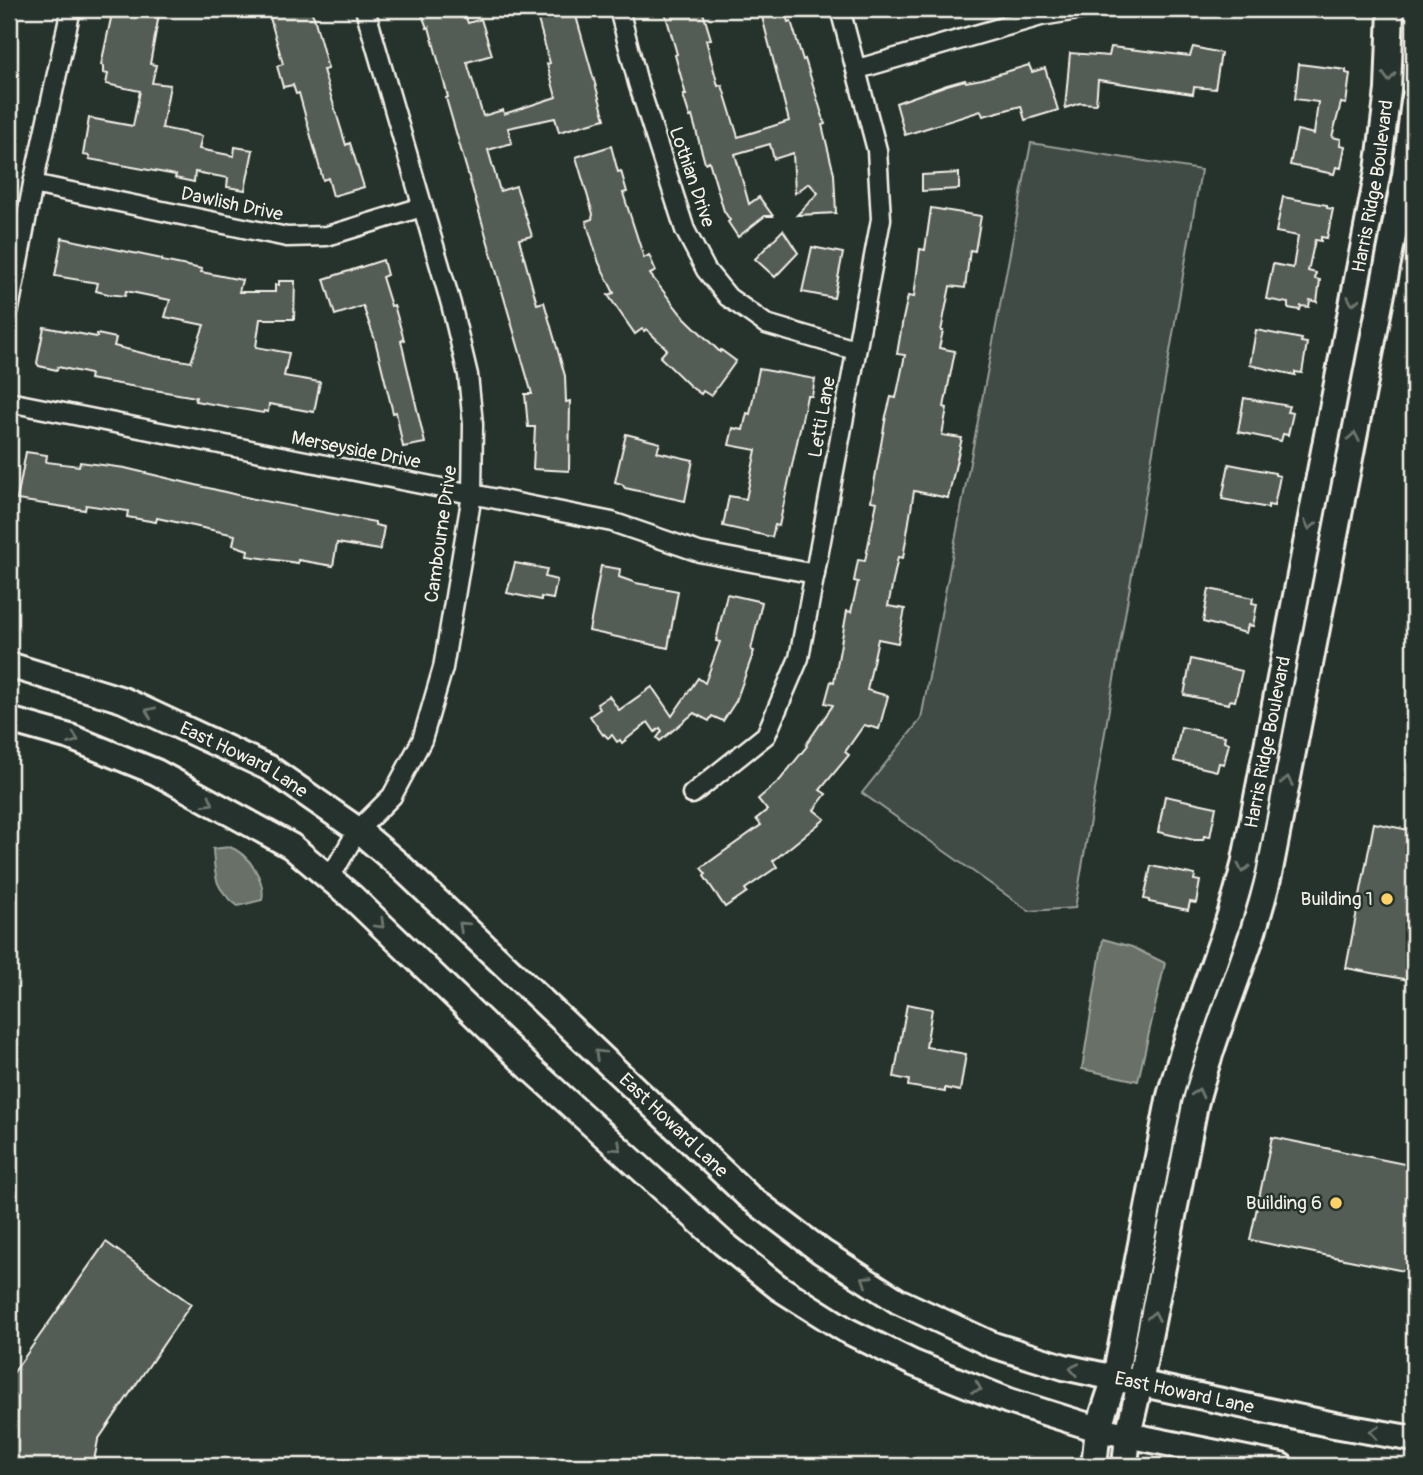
<svg xmlns="http://www.w3.org/2000/svg" width="1423" height="1475" font-family="Pangolin,sans-serif">
<style>
.green{fill:#414b45;stroke:#9a9e96;stroke-width:2}
.water{fill:#676f68;stroke:#9fa39b;stroke-width:2}
.building{fill:#525c55;stroke:#f4f1e8;stroke-width:2}
.lines{fill:none;stroke-linecap:round;stroke-linejoin:round}
.street-casing{stroke:#f4f1e8;stroke-width:23}
.secondary-casing{stroke:#f4f1e8;stroke-width:30}
.street{stroke:#26332d;stroke-width:18}
.secondary{stroke:#26332d;stroke-width:24}
.oneway{stroke:#6e766e}
.poi-dot{fill:#ffd166;stroke:#26332d;stroke-width:2.5}
.labels{text-anchor:middle;dominant-baseline:central;stroke-width:5;stroke-linejoin:round;paint-order:stroke}
.street-label{font-size:19px;fill:#f4f1e8;stroke:#26332d}
.poi-label{font-size:19px;fill:#f4f1e8;stroke:#26332d;text-anchor:end}
</style>
<rect width="100%" height="100%" fill="#26332d"/>
<filter id="ink" filterUnits="userSpaceOnUse"><feTurbulence type="fractalNoise" baseFrequency=".0143" numOctaves="2"/><feDisplacementMap in="SourceGraphic" scale="14" xChannelSelector="R" yChannelSelector="G"/><feConvolveMatrix kernelMatrix="1 2 1 2 8 2 1 2 1" color-interpolation-filters="sRGB"/></filter>
<g filter="url(#ink)">
<path class="green" d="M1031,143L1201,170L1075,908L1029,911L862,793L921,719Z"/>
<g class="water">
<path d="M230,847C249,854 266,881 262,900L238,906C214,888 215,877 213,849Z"/>
<path d="M1103,939L1132,947L1165,963L1138,1081L1082,1069Z"/>
</g>
<g class="building">
<path d="M113,9H160L150,64L156,65L152,83L170,85L162,128L202,136L199,149L234,156L235,147L253,150L245,190L227,187L228,178L195,172L194,182L175,178L176,175L89,159L90,156L83,155L89,118L133,126L140,91L106,84L108,74L103,73V66L101,65Z"/>
<path d="M289,9H310L314,17L328,69L323,70L346,145L350,143L364,187L333,196L328,178L323,180L299,93L296,94L293,85L283,87L277,66L283,64L269,14Z"/>
<path d="M420,9H463L468,23L481,19L492,55L467,62L483,116L503,110L504,114L556,97L547,64L550,63L535,9H574L605,119L559,132L555,118L508,128L512,143L488,150L500,191L516,186L532,236L519,239L537,304L544,302L565,376L566,402L570,401L569,471L533,469L535,427H528L525,394H532L446,98L448,97L429,27L427,28Z"/>
<path d="M664,9H702L711,39L706,40L718,86L722,85L738,137L789,121L760,9H784L788,22L791,21L803,60L805,59L825,124L822,125L834,174L836,213L797,215L818,193L809,183L795,193L793,153L774,159L770,144L735,154L749,204L759,197L773,216H765L738,237L728,222L730,220L724,211L709,161L705,163L692,116L690,117L683,95H686L675,55L677,54Z"/>
<path d="M1111,47L1190,56L1193,47L1221,53L1215,89L1194,87L1193,94L1098,80L1096,104L1080,103L1065,108L1070,53L1109,56Z"/>
<path d="M1299,64L1346,70V73L1350,74L1346,104L1341,103L1332,137L1341,139L1340,145L1345,146L1341,168L1336,167L1334,174L1290,165L1297,130L1314,134L1318,102L1295,99Z"/>
<path d="M1029,65L1032,72L1045,68L1058,110L1025,120L1021,106L983,116L981,111L905,135L896,103L947,85L965,80L966,82L982,79Z"/>
<path d="M611,146L618,172L621,171L627,192L623,193L644,258L649,255L656,271L650,274L681,314L720,352L721,350L736,361L711,396L703,391L701,394L691,387L660,357L667,349L646,329L644,331L642,329L635,334L608,295L614,293L599,263L586,221L592,219L593,214L576,157Z"/>
<path d="M959,173V189L922,191V175Z"/>
<path d="M1283,197L1327,205V208L1333,209L1327,238L1321,237V241L1315,240L1308,271L1316,273L1315,279L1320,280L1317,302L1310,300L1309,307L1301,306L1300,310L1288,308V303L1266,299L1273,264L1293,268L1298,236L1276,232Z"/>
<path d="M931,208L981,216L975,251L970,250L965,288L950,286L941,331H943L939,348L955,351L944,407L947,408L942,435L962,438L948,498L914,491L903,558L898,557L888,606L905,609L898,643L878,639L867,690L888,696L879,729L864,725L845,752L849,755L820,790L826,794L814,810L825,819L773,861L777,867L745,889L747,892L725,907L704,876L706,874L701,868L761,825L756,819L767,810L758,799L780,780L807,746L806,745L833,705L825,703L831,681L834,682L847,611L851,612L858,582L854,581L858,560L865,561L877,502L871,501L886,416L891,397L896,398L905,355L897,354L903,319L908,296L914,297L920,249L925,250Z"/>
<path d="M783,230L798,253L775,277L755,259Z"/>
<path d="M62,238L162,259V261L202,269L201,272L242,280L239,292H275V285H279V281H295L294,319H260L256,347L289,353L284,376L320,382L314,412L269,404L268,412L264,411L263,413L195,401L196,397L89,379L90,374L58,367L57,370L39,366L37,363L44,327L97,337V334L116,338L114,346L154,356L191,362L204,325L165,317L170,300L126,291L125,296L108,294L96,291L98,283L55,276Z"/>
<path d="M812,247L843,253L834,298L802,292Z"/>
<path d="M383,260L387,275L382,277L391,306L394,305L404,340L401,341L425,443L403,447L396,412L393,413L375,340L363,306L335,315L324,279Z"/>
<path d="M1256,330L1302,339L1301,342L1307,343L1302,373L1295,372V375L1250,365Z"/>
<path d="M759,369L815,379L812,396H807L779,526L775,525L772,537L723,526L729,496L746,499L756,450L729,445L733,428L743,430L747,413L750,414Z"/>
<path d="M1244,398L1289,406L1287,412L1293,413L1288,435L1283,434L1281,441L1238,432Z"/>
<path d="M626,434L660,443L657,452L693,460L685,501L625,488L622,484L615,482Z"/>
<path d="M26,452L47,455L46,462L79,466L80,462L125,468L254,499L375,522V525L384,527L380,550L337,543L333,566L298,560V563L247,556L248,550L233,545L235,535L157,518L156,522L127,517L128,511L86,505L85,510L17,500Z"/>
<path d="M1229,464L1275,473V475L1280,476L1274,506L1268,505V508L1222,499Z"/>
<path d="M515,563L547,569L545,577L557,580L553,599L541,597V600L507,593Z"/>
<path d="M601,566L620,569L619,577L636,583L678,591L668,648L589,631Z"/>
<path d="M1209,589L1253,598L1252,603L1257,604L1253,626L1248,625L1246,633L1203,622Z"/>
<path d="M727,594L762,602L751,650L754,651L736,701L723,721L712,716L709,721L694,713L660,741L657,738L662,731L660,728L655,732L648,722L622,743L620,740L617,742L612,735L608,738L604,734L603,735L590,716L600,709L597,704L609,696L619,710L652,687L672,716L698,678L705,683L720,642L716,641Z"/>
<path d="M1191,659L1242,671L1235,701L1230,700L1229,704L1184,695Z"/>
<path d="M1181,727L1225,736L1224,741L1229,743L1224,764L1219,763L1217,771L1174,761Z"/>
<path d="M1165,796L1216,807L1210,837L1204,836L1203,840H1194L1158,832Z"/>
<path d="M1374,823L1414,831V981L1346,968Z"/>
<path d="M1151,866L1195,875L1194,880L1200,881L1196,903L1190,902L1188,910L1149,902V900L1144,899Z"/>
<path d="M907,1004L932,1009L926,1047L966,1054L960,1091L945,1088V1092L908,1086L909,1080L894,1077Z"/>
<path d="M1272,1137L1414,1166V1273L1250,1240Z"/>
<path d="M106,1242L191,1304L98,1440L93,1466H9V1379Z"/>
</g>
<g class="lines">
<defs>
<g id="street">
<path d="M619,9L638,83L685,230L706,270L728,297L766,324L855,350"/>
<path d="M858,69L1041,16L1084,9"/>
<path d="M33,184L287,237L327,236L422,207"/>
<path d="M9,309L33,184L71,9"/>
<path d="M9,402L612,522L699,552L815,574"/>
<path d="M692,794L766,735L799,658L881,219L877,150L840,9"/>
<path d="M329,879L358,830L392,796L422,740L443,668L472,495L473,424L468,375L451,304L365,9"/>
</g>
<g id="secondary">
<path id="s1" d="M9,665L123,700L269,768L358,830L398,864L748,1196L822,1252L898,1301L993,1345L1064,1367L1334,1425L1414,1439"/>
<path d="M9,720L70,737L156,772L291,846L352,897L531,1069L723,1243L778,1287L846,1330L913,1363L1009,1401L1098,1429L1281,1466"/>
<path id="s2" d="M1094,1466L1098,1429L1115,1378L1169,1100C1189,1020 1225,945 1244,865L1378,171L1388,90L1391,9"/>
<path d="M1125,1466L1128,1435L1140,1383L1195,1105C1215,1025 1252,951 1270,870L1405,175L1414,101"/>
</g>
</defs>
<use href="#street" class="street-casing"/>
<use href="#secondary" class="secondary-casing"/>
<use href="#street" class="street"/>
<use href="#secondary" class="secondary"/>
</g>
<defs><path id="oneway-chevron" d="M-2-3.5L2.5 0L-2 3.5" fill="none" stroke-width="1.6" stroke-linecap="round" stroke-linejoin="round" transform="scale(1.75)"/></defs>
<g class="oneway">
<use href="#oneway-chevron" transform="translate(1389 77) rotate(92)"/>
<use href="#oneway-chevron" transform="translate(1353 301) rotate(101)"/>
<use href="#oneway-chevron" transform="translate(1354 437) rotate(-79)"/>
<use href="#oneway-chevron" transform="translate(1310 525) rotate(101)"/>
<use href="#oneway-chevron" transform="translate(150 712) rotate(-156)"/>
<use href="#oneway-chevron" transform="translate(74 739) rotate(20)"/>
<use href="#oneway-chevron" transform="translate(1287 781) rotate(-79)"/>
<use href="#oneway-chevron" transform="translate(209 802) rotate(29)"/>
<use href="#oneway-chevron" transform="translate(1243 868) rotate(102)"/>
<use href="#oneway-chevron" transform="translate(380 924) rotate(44)"/>
<use href="#oneway-chevron" transform="translate(463 926) rotate(-137)"/>
<use href="#oneway-chevron" transform="translate(599 1054) rotate(-136)"/>
<use href="#oneway-chevron" transform="translate(1198 1093) rotate(-76)"/>
<use href="#oneway-chevron" transform="translate(617 1147) rotate(42)"/>
<use href="#oneway-chevron" transform="translate(866 1280) rotate(-147)"/>
<use href="#oneway-chevron" transform="translate(1154 1316) rotate(-79)"/>
<use href="#oneway-chevron" transform="translate(1074 1369) rotate(-168)"/>
<use href="#oneway-chevron" transform="translate(977 1388) rotate(22)"/>
<use href="#oneway-chevron" transform="translate(1374 1432) rotate(-171)"/>
</g>
</g>
<g class="poi-dot">
<circle cx="1387" cy="899" r="7"/>
<circle cx="1336" cy="1203" r="7"/>
</g>
<g class="labels">
<g class="street-label">
<text transform="translate(692 177) rotate(71)">Lothian Drive</text>
<text stroke="none"><textPath href="#s2" startOffset="1312">Harris Ridge Boulevard</textPath></text>
<text transform="translate(232 204) rotate(12)">Dawlish Drive</text>
<text transform="translate(822 417) rotate(-80)">Letti Lane</text>
<text transform="translate(356 450) rotate(11)">Merseyside Drive</text>
<text transform="translate(441 534) rotate(-82)">Cambourne Drive</text>
<text stroke="none"><textPath href="#s2" startOffset="746">Harris Ridge Boulevard</textPath></text>
<text stroke="none"><textPath href="#s1" startOffset="254">East Howard Lane</textPath></text>
<text stroke="none"><textPath href="#s1" startOffset="821">East Howard Lane</textPath></text>
<text stroke="none"><textPath href="#s1" startOffset="1409">East Howard Lane</textPath></text>
</g>
<g class="poi-label">
<text x="1373" y="899">Building 1</text>
<text x="1322" y="1203">Building 6</text>
</g>
</g>
<rect width="1423" height="1475" fill="none" stroke="#26332d" stroke-width="35"/>
<rect x="18" y="18" width="1388" height="1440" fill="none" stroke="#f4f1e8" stroke-width="2.5" filter="url(#ink)"/>
</svg>
